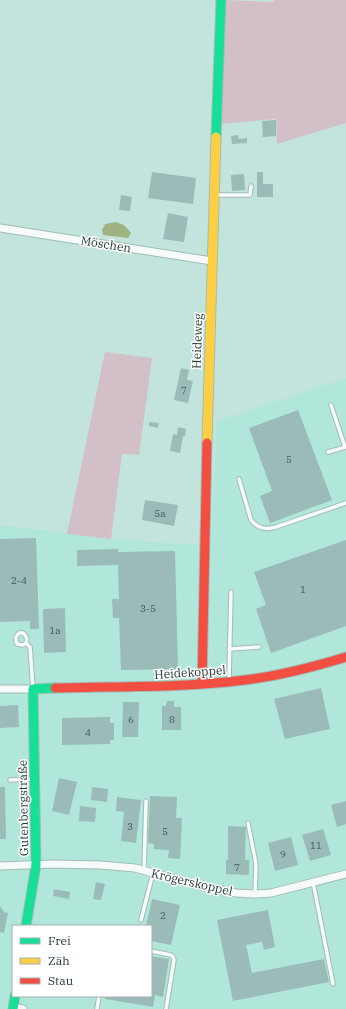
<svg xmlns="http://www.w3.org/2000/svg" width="346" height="1009" font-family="'IBM Plex Serif',serif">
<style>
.built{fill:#b1e7da;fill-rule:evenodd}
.green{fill:#d3bfc7}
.water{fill:#a0b282}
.building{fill:#9abbb8}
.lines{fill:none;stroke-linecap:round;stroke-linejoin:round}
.lane-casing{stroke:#a2bcb6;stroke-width:5.5}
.street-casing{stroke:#a2bcb6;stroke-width:9}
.fast-casing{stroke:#a2bcb6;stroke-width:11}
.slow-casing{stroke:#a2bcb6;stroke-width:11}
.jam-casing{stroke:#a2bcb6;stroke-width:11}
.lane{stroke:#f6fbfa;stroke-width:3.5}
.street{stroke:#f6fbfa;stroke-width:7}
.fast{stroke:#16e098;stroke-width:9}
.slow{stroke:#ffcf43;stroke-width:9}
.jam{stroke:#f24e42;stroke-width:9}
.labels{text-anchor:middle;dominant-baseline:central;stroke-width:3;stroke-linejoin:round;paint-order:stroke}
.number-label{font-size:10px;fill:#405a55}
.street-label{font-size:12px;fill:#223a34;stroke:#fff}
</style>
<rect width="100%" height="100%" fill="#c3e4dc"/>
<path class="built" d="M346,378V1009H0V525L111,539L198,545L211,544L217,421ZM13,926H151V996H13Z"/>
<g class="green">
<path d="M225,0L271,2L275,0H346V123L277,144L276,119L220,124Z"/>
<path d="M105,352L152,358L139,455L122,454L111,539L67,534Z"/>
</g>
<path class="water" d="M116,222L124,225L131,233L128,238L103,235L102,230L105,224Z"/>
<g class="building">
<path d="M276,120V136L263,137L262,121Z"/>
<path d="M238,135L239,139L247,138V143L232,144L231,136Z"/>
<path d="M152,172L196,178L193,204L148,198Z"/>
<path d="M257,172H263V184H273V197H257Z"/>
<path d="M244,174L245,190L232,191L231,175Z"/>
<path d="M121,195L132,197L130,211L119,210Z"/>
<path d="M168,213L188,217L184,242L163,239Z"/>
<path d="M181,368L189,370L187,380L193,381L188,403L174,400Z"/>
<path d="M298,410L332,500L270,523L260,496L272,491L249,428Z"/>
<path d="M149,422L159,423L158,428L149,426Z"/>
<path d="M178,427L186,429L185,436H183L180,453L170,451L173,434L177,435Z"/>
<path d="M145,500L178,505L174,526L142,520Z"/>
<path d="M36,538L39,629H30V621L0,622V539Z"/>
<path d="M346,540V626L271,653L256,609L266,605L254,572Z"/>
<path d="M118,549V552L175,551L178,669L121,670L119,618H113L112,599H119L118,565L77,566V550Z"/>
<path d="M65,608L66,652L44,653L43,609Z"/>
<path d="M321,688L330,729L285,739L274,699Z"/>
<path d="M167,701H174V707H181V730H162V706H166Z"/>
<path d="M123,702H139L138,737H122Z"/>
<path d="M18,705L19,727L0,728V706Z"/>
<path d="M110,717V723H114V740H110V744L62,745V718Z"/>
<path d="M59,778L77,782L69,815L52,811Z"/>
<path d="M0,787H5L6,839H0Z"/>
<path d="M92,787L108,789L107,802L91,800Z"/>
<path d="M150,796L177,797L176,818H182L180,859L168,858L169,850L154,849V844L148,843Z"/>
<path d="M117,797L141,800L136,843L121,841L124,812L116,811Z"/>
<path d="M346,801V824L337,827L331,805Z"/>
<path d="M80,806L96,808L95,822L79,821Z"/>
<path d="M228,826L246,827L245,860H249V875L226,874V860H228Z"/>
<path d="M323,829L331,855L310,861L302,835Z"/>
<path d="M291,837L298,865L275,871L268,843Z"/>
<path d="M96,882L105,884L101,900L93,899Z"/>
<path d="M54,889L70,892L69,899L53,896Z"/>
<path d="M152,899L180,905L171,945L151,941V926H146Z"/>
<path d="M0,906L4,912L8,913L4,933L0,932Z"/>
<path d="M268,910L275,947L264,950L262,942L246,945L252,973L324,959L329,982L233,1001L217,920Z"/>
<path d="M151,956L169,959L163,997L155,995L153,1007L105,999V996H151Z"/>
</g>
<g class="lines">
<defs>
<g id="lane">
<path d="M215,195H250L251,186"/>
<path d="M331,405L345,447"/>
<path d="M328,452L346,447"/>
<path d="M239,479L251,520C258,529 266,530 276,527L346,503"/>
<path d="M26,643L23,645L17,644C15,639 15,637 19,633H23C26,636 28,638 26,643L30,647L33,688"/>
<path d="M229,649L259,647"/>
<path d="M229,680L231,592"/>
<path d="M10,780L33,779"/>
<path d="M248,823L256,864L255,894"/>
<path d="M144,871L146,801"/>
<path d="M313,882L333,984"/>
<path d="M141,920L153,873"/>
<path d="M151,951L171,955L173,957L174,960L166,1009"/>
<path d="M97,1009L99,996"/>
</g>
<g id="street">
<path d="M0,228L212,261"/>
<path d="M0,689H33"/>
<path d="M0,866L52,864L100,865L135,868L201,886L236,893L255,894L271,893L346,874"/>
<path d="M13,1007L23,1009"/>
</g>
<g id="fast">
<path d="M216,137L221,0"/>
<path d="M26,926L36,865L33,689L55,688"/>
<path d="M13,1009L15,996"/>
</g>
<path id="slow" d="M207,443L216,137"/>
<g id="jam">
<path d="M202,683L207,443"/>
<path d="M55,688C118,686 182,688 245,680C279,676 313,667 346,657"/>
</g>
</defs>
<use href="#lane" class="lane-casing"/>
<use href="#street" class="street-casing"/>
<use href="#fast" class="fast-casing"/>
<use href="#slow" class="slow-casing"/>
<use href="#jam" class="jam-casing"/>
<use href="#lane" class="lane"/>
<use href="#street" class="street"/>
<use href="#fast" class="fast"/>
<use href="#slow" class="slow"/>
<use href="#jam" class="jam"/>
</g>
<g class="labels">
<g class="number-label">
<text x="184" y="390">7</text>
<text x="289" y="459">5</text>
<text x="160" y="513">5a</text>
<text x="19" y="580">2-4</text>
<text x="303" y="589">1</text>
<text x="148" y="608">3-5</text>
<text x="55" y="630">1a</text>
<text x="131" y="719">6</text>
<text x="172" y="719">8</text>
<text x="88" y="732">4</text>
<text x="130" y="826">3</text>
<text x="165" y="831">5</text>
<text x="316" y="845">11</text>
<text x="283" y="854">9</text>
<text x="237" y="867">7</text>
<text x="163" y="915">2</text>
</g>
<g class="street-label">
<text transform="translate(106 244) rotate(9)">Möschen</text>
<text transform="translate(197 341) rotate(-88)">Heideweg</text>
<text transform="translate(190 672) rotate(-4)">Heidekoppel</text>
<text transform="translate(23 808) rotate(-91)">Gutenbergstraße</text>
<text transform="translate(192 882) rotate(13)">Krögerskoppel</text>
</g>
</g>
<rect x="12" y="925" width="140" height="72" fill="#ffffff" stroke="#a7b0ae"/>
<rect x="20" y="938" width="20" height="6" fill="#16e098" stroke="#a7b0ae"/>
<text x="48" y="945" font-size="12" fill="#223a34">Frei</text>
<rect x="20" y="958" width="20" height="6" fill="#ffcf43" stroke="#a7b0ae"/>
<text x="48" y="965" font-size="12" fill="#223a34">Zäh</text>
<rect x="20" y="978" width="20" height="6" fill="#f24e42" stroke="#a7b0ae"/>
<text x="48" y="985" font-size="12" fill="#223a34">Stau</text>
</svg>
